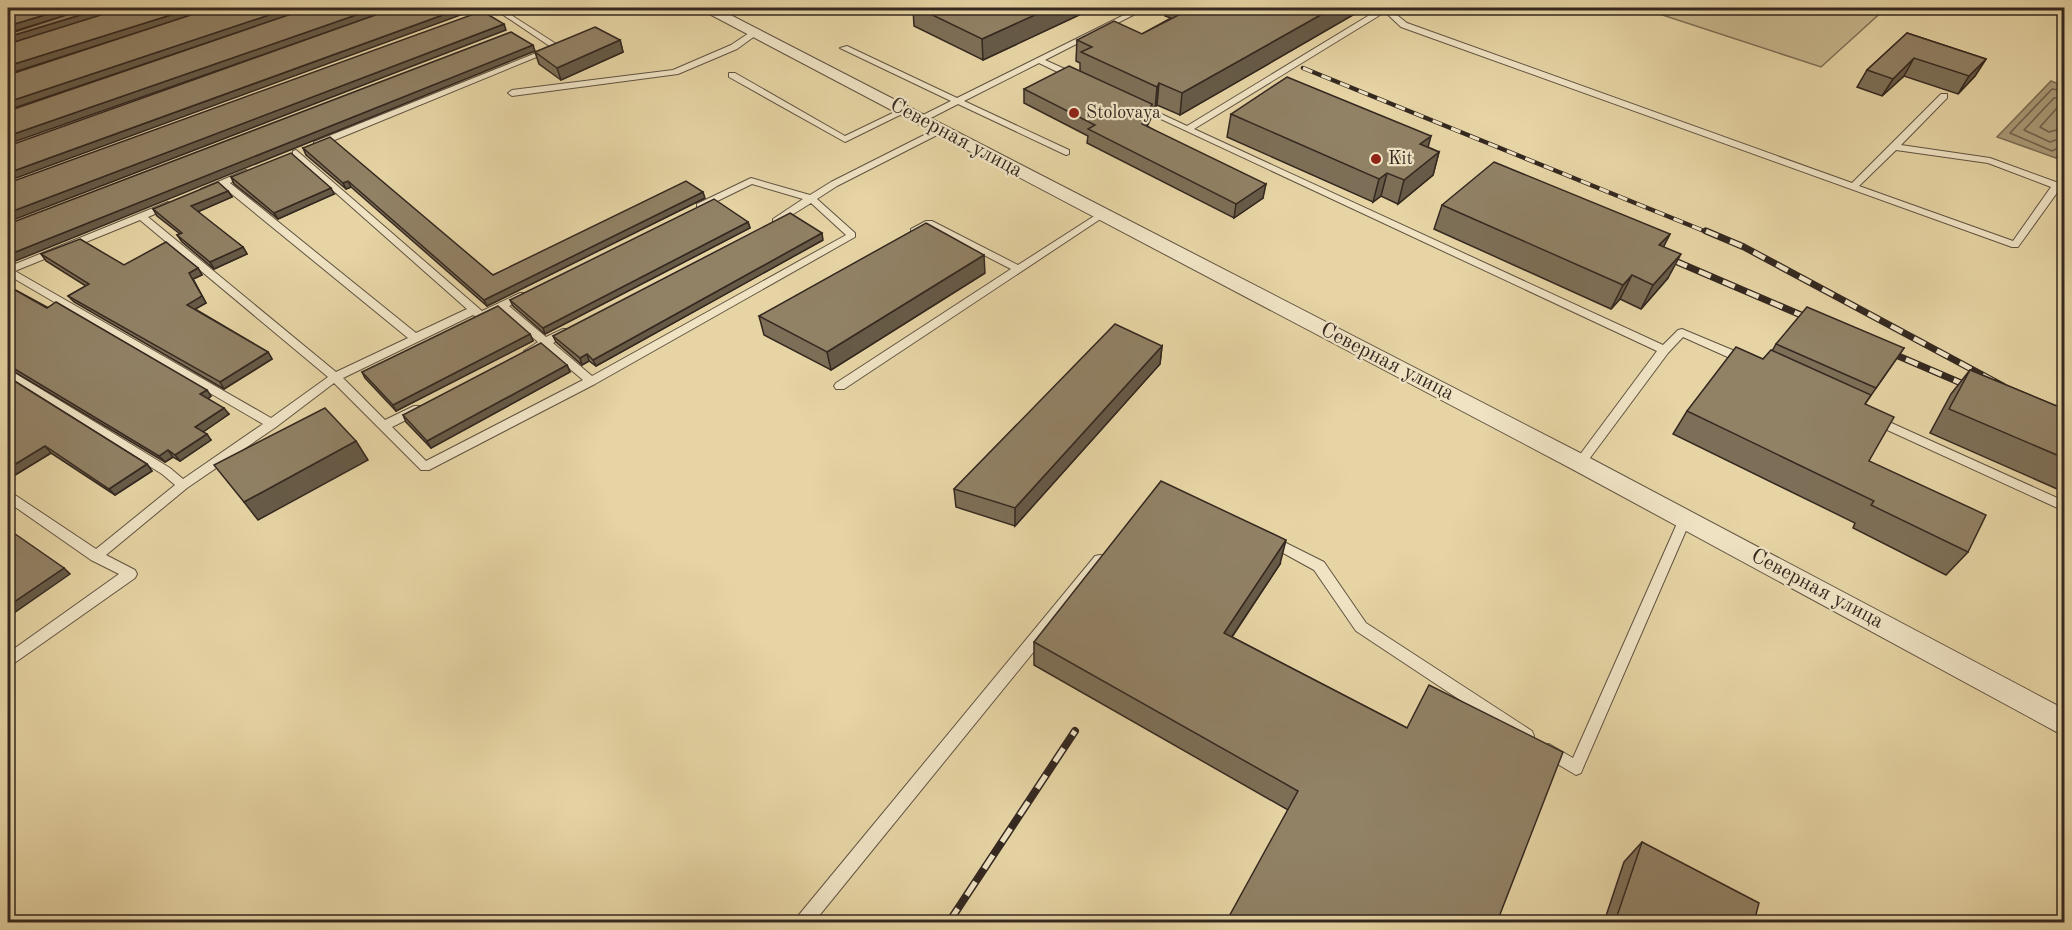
<svg xmlns="http://www.w3.org/2000/svg" width="2072" height="930" font-family="'Old Standard TT',serif">
<style>
.green{fill:#c8b78e;stroke:#7e7057;stroke-width:1.5}
.water{fill:#a99a77;stroke:#7a6c54;stroke-width:1.5}
.lines{fill:none;stroke-linecap:round;stroke-linejoin:round}
.shore{stroke:#6e614c;stroke-width:1.5}
.service-casing{stroke:#605341;stroke-width:2}
.minor-casing{stroke:#605341;stroke-width:2}
.service{fill:#efe3c4;fill-rule:evenodd}
.minor{fill:#efe3c4;fill-rule:evenodd}
.rail-far2-casing{stroke:#342820;stroke-width:4.5}
.rail-far1-casing{stroke:#342820;stroke-width:7}
.rail-casing{stroke:#342820;stroke-width:8}
.rail-far2{stroke:#efe3c4;stroke-width:3;stroke-dasharray:10;stroke-linecap:butt}
.rail-far1{stroke:#efe3c4;stroke-width:4.5;stroke-dasharray:13;stroke-linecap:butt}
.rail{stroke:#efe3c4;stroke-width:5;stroke-dasharray:16;stroke-linecap:butt}
.wall{fill:#7d6f57;stroke:#342820;stroke-width:1.5}
.shaded-wall{fill:#665a47;stroke:#342820;stroke-width:1.5}
.building{fill:#918165;stroke:#342820;stroke-width:1.5}
.poi-dot{fill:#8f2418;stroke:#efe3c4;stroke-width:2}
.labels{text-anchor:middle;dominant-baseline:central;stroke-width:4.5;stroke-linejoin:round;paint-order:stroke}
.far-poi-label{font-size:18px;fill:#342820;stroke:#efe3c4;text-anchor:start}
.street-label{font-size:21px;fill:#342820;stroke:#efe3c4}
</style>
<rect width="100%" height="100%" fill="#e6d4a4"/>
<filter id="stains"><feTurbulence type="fractalNoise" baseFrequency=".00333" numOctaves="4"/><feColorMatrix values="0 0 0 0 .2 0 0 0 0 .09 0 0 0 0 .02 0 0 0 .5 -.17"/></filter>
<radialGradient id="worn" r=".72"><stop offset=".6" stop-color="#630" stop-opacity="0"/><stop offset="1" stop-color="#630" stop-opacity=".3"/></radialGradient>
<path class="green" d="M1641,8H1886L1821,67Z"/>
<path class="water" d="M2051,81L2064,86V148L2056,158L1997,137Z"/>
<g class="lines">
<g class="shore">
<path d="M2064,91L2052,89L2010,133L2052,151L2064,145"/>
<path d="M2064,98H2054L2024,130L2050,142L2064,137"/>
<path d="M2064,107L2057,108L2040,127L2049,132L2064,128"/>
</g>
<defs>
<g id="service">
<path d="M493,8H500L561,47L320,146H314V142L551,47Z"/>
<path d="M797,8H806L812,11L808,13Z"/>
<path d="M1138,8H1147L1045,60L1078,75V79H1072L1039,63L964,101L1069,150V154L1066,155L958,104L923,122H917V118L951,101L840,48L847,46L957,98Z"/>
<path d="M1381,8H1388L1407,23L1852,183L1941,94H1947V98L1901,145L1990,158L2064,185V191L2059,190L2018,247H2012L1401,27L1385,12L1194,129L1663,345L1678,330L1682,329L1749,357L1750,360L1749,363H1741L1683,337L1668,353L1584,466H1576L1574,463L1576,460L1657,351L1133,106L1140,104L1187,126ZM1896,150L1988,163L2051,187L2013,241L1859,186Z"/>
<path d="M2040,8H2051L2064,11V15Z"/>
<path d="M752,31L759,33L737,49L678,74L512,96L508,93L512,90L673,70L731,45Z"/>
<path d="M729,73H735L845,136L901,109L908,111L845,142L729,77Z"/>
<path d="M940,127L944,130L943,132L837,186L817,199L855,233V237L595,384L429,470H421L334,383L276,427L187,488L106,555L135,570L137,574L135,578L13,664L8,666V653L119,574L91,560L8,502V492L12,493L96,549L175,485L162,474L8,378V369L170,468L183,479L263,424L8,275V267L168,202L173,205L171,207L148,217L336,372L408,338L222,186L206,192L201,189L246,170L251,173L249,175L230,183L416,333L467,309L293,155V151L296,150L482,311L520,293H528L529,295L528,297L509,306L546,337L563,329H571L572,331L571,333L553,343L592,376L846,235L811,203L779,223H773V219L803,199L752,184L703,208H697V204L751,178L810,195L831,182ZM140,220L328,377L271,418L15,271ZM501,310L538,342L524,351L525,354H533L544,347L583,380L426,461L392,427L422,412L424,409L422,406H414L385,420L343,378L473,315L481,319Z"/>
<path d="M1102,211L1105,212V216L844,389H836L834,386L836,383L1011,269L929,227L917,233H911V229L926,221H932L1018,265Z"/>
<path d="M1876,416L2064,501V511L1872,423L1870,420L1872,417Z"/>
<path d="M1685,514L1689,516L1691,519L1583,768L1581,773L1576,775L1544,756L1542,751L1544,746L1549,744L1573,758L1679,519L1681,516Z"/>
<path d="M1270,535L1324,562L1366,623L1532,731L1534,736L1532,741L1527,743L1522,741L1356,631L1314,570L1265,543L1264,540L1265,537Z"/>
<path d="M1100,555L1105,556L1106,560L1105,564L814,922H796L798,916L1095,556Z"/>
</g>
<path id="minor" d="M698,8H717L1588,457L2064,709V736L1572,469Z"/>
</defs>
<use href="#service" class="service-casing"/>
<use href="#minor" class="minor-casing"/>
<use href="#service" class="service"/>
<use href="#minor" class="minor"/>
<defs>
<path id="rail-far2" d="M1303,68L1709,233"/>
<g id="rail-far1">
<path d="M1706,231L1744,247L2003,386"/>
<path d="M1675,261L1815,321"/>
<path d="M1882,349L1975,389"/>
</g>
<path id="rail" d="M949,922L1075,731"/>
</defs>
<use href="#rail-far2" class="rail-far2-casing"/>
<use href="#rail-far1" class="rail-far1-casing"/>
<use href="#rail" class="rail-casing"/>
<use href="#rail-far2" class="rail-far2"/>
<use href="#rail-far1" class="rail-far1"/>
<use href="#rail" class="rail"/>
</g>
<g class="wall">
<path d="M913,8H1094L983,60L914,26Z"/>
<path d="M1166,8H1359L1358,12L1180,115L1157,105L1155,109L1152,107L1151,118L1147,126L1263,198L1234,218L1087,143L1088,136L1024,103V89L1080,71V63L1076,61L1077,40L1142,34L1171,18L1165,16Z"/>
<path d="M1907,33L1986,59L1975,76L1958,94L1904,76L1882,96L1857,87L1867,70Z"/>
<path d="M620,40L623,52L561,80L539,64L535,52Z"/>
<path d="M1231,114L1428,147L1439,152L1433,175L1398,204L1381,196L1373,202L1227,137Z"/>
<path d="M303,148L493,275L705,198L487,306L351,187L346,189L306,155Z"/>
<path d="M231,177L334,194L278,219L234,184Z"/>
<path d="M228,191L232,197L197,212L243,247L247,254L214,269L182,242L177,235L180,234L157,216L153,209Z"/>
<path d="M1442,205L1670,234L1663,247L1668,278L1641,309L1620,299L1611,309L1434,229Z"/>
<path d="M748,222L750,228L545,334L513,306L510,300Z"/>
<path d="M823,240L596,366L589,361L582,365L556,342L553,336Z"/>
<path d="M41,254L124,265L198,268L202,275L193,279L206,303L195,309L268,352L272,359L224,389L74,302L68,296L86,286L46,261Z"/>
<path d="M985,273L831,370L764,335L759,316Z"/>
<path d="M8,286L211,396L208,399L229,414L203,432L211,440L180,461L173,457L165,462L8,368Z"/>
<path d="M530,334L533,341L396,411L365,378L362,372Z"/>
<path d="M1776,344L1904,348L1865,404L1869,461L1968,552L1946,575L1853,528L1855,523L1673,434L1687,411L1763,359L1772,351Z"/>
<path d="M1162,346L1160,364L1015,526L956,507L954,489Z"/>
<path d="M567,365L570,372L431,448L406,422L403,415Z"/>
<path d="M1970,370L2064,409V492L1930,433L1951,394Z"/>
<path d="M8,377L147,464L152,471L115,495L51,453L15,475L8,470Z"/>
<path d="M1280,564L1232,637L1407,728L1563,752L1288,810L1034,665V642Z"/>
<path d="M1642,842L1754,922H1604L1624,862Z"/>
</g>
<g class="shaded-wall">
<path d="M68,8H90L8,33V26Z"/>
<path d="M103,8H126L8,44V37Z"/>
<path d="M193,8H214L8,74V66Z"/>
<path d="M290,8H310L8,110V102Z"/>
<path d="M376,8H396L8,144V136Z"/>
<path d="M462,8H476L477,9L8,181V173Z"/>
<path d="M1050,8H1094L983,60L982,39Z"/>
<path d="M1333,8H1359L1358,12L1180,115L1182,93Z"/>
<path d="M504,24L506,30L8,222V213Z"/>
<path d="M620,40L623,52L561,80L557,68Z"/>
<path d="M533,45L535,51L8,264V255Z"/>
<path d="M1914,58L1904,76L1882,96L1893,79Z"/>
<path d="M1986,59L1975,76L1958,94L1969,76Z"/>
<path d="M1159,83L1157,105L1155,109L1157,87Z"/>
<path d="M1152,104L1151,118L1141,139L1142,124Z"/>
<path d="M1431,136L1425,159L1420,144Z"/>
<path d="M1439,152L1433,175L1398,204L1404,180Z"/>
<path d="M1387,173L1381,196L1373,202L1379,179Z"/>
<path d="M348,181L351,187L346,189L343,183Z"/>
<path d="M1266,184L1263,198L1234,218L1236,204Z"/>
<path d="M331,188L334,194L278,219L274,213Z"/>
<path d="M228,191L232,197L195,213L191,206Z"/>
<path d="M703,192L705,198L487,306L484,300Z"/>
<path d="M748,222L750,228L545,334L543,328Z"/>
<path d="M822,233L823,240L596,366L593,360Z"/>
<path d="M1670,234L1658,258L1659,245Z"/>
<path d="M243,247L247,254L214,269L210,262Z"/>
<path d="M1681,254L1668,278L1641,309L1653,285Z"/>
<path d="M984,255L985,273L831,370L827,352Z"/>
<path d="M198,268L202,275L193,279L206,303L192,311L187,305L189,273Z"/>
<path d="M1632,275L1620,299L1611,309L1623,285Z"/>
<path d="M530,334L533,341L396,411L393,405Z"/>
<path d="M1162,346L1160,364L1015,526V508Z"/>
<path d="M268,352L272,359L224,389L220,382Z"/>
<path d="M587,354L589,361L582,365L580,358Z"/>
<path d="M567,365L570,372L431,448L427,441Z"/>
<path d="M207,390L211,396L205,401L200,394Z"/>
<path d="M224,408L229,414L200,434L195,427Z"/>
<path d="M207,434L211,440L180,461L175,455Z"/>
<path d="M356,441L368,460L258,520L244,502Z"/>
<path d="M45,446L51,453L15,475L9,468Z"/>
<path d="M168,450L173,457L165,462L159,456Z"/>
<path d="M147,464L152,471L115,495L109,489Z"/>
<path d="M8,522L13,528L9,531L8,530Z"/>
<path d="M1286,540L1280,564L1219,656L1224,633Z"/>
<path d="M64,568L70,574L8,617V606Z"/>
</g>
<g class="building">
<path d="M30,8H68L8,26V14Z"/>
<path d="M88,8H103L8,37V34Z"/>
<path d="M123,8H193L8,66V44Z"/>
<path d="M212,8H290L8,102V75Z"/>
<path d="M309,8H376L8,136V111Z"/>
<path d="M395,8H462L8,173V146Z"/>
<path d="M918,8H1050L982,39Z"/>
<path d="M1192,8H1333L1182,93L1159,83L1157,87L1081,52L1092,47L1077,40L1114,21L1142,34Z"/>
<path d="M482,11L504,24L8,213V183Z"/>
<path d="M595,27L620,40L557,68L535,52Z"/>
<path d="M511,32L533,45L8,255V224Z"/>
<path d="M1907,33L1986,59L1969,76L1914,58L1893,79L1867,70Z"/>
<path d="M1069,66L1152,104L1142,124L1266,184L1236,204L1088,129L1095,125L1024,89Z"/>
<path d="M1287,77L1431,136L1420,144L1439,152L1404,180L1387,173L1379,179L1231,114Z"/>
<path d="M330,137L493,275L686,181L703,192L484,300L348,181L343,183L303,148Z"/>
<path d="M291,153L331,188L274,213L231,177Z"/>
<path d="M1494,162L1670,234L1659,245L1681,254L1653,285L1632,275L1623,285L1442,205Z"/>
<path d="M218,182L228,191L191,206L243,247L210,262L177,235L182,233L153,209Z"/>
<path d="M714,199L748,222L543,328L510,300Z"/>
<path d="M790,213L822,233L593,360L587,354L580,358L553,336Z"/>
<path d="M926,223L984,255L827,352L759,316Z"/>
<path d="M80,239L124,265L166,242L198,268L189,273L202,296L187,305L268,352L220,382L68,296L89,284L41,254Z"/>
<path d="M8,286L47,308L56,302L207,390L200,394L224,408L195,427L207,434L175,455L168,450L159,456L8,365Z"/>
<path d="M498,306L530,334L393,405L362,372Z"/>
<path d="M1807,307L1904,348L1876,388L1776,344Z"/>
<path d="M1115,324L1162,346L1015,508L954,489Z"/>
<path d="M541,343L567,365L427,441L403,415Z"/>
<path d="M1736,347L1763,359L1771,350L1871,395L1865,404L1894,417L1869,461L1986,515L1968,552L1871,505L1874,501L1687,411Z"/>
<path d="M1970,370L2064,409V458L1949,409Z"/>
<path d="M8,377L147,464L109,489L45,446L9,468H8Z"/>
<path d="M325,408L356,441L244,502L214,465Z"/>
<path d="M1161,481L1286,540L1224,633L1407,728L1429,685L1563,752L1497,922H1226L1298,791L1034,642Z"/>
<path d="M8,529L64,568L8,606Z"/>
<path d="M1642,842L1759,903L1754,922H1615Z"/>
</g>
<g class="poi-dot">
<circle cx="1074" cy="113" r="6"/>
<circle cx="1376" cy="159" r="6"/>
</g>
<g class="labels">
<g class="far-poi-label">
<text x="1086" y="113">Stolovaya</text>
<text x="1388" y="159">Kit</text>
</g>
<g class="street-label">
<text transform="translate(956 138) rotate(28)">Северная улица</text>
<text transform="translate(1387 362) rotate(27)">Северная улица</text>
<text transform="translate(1817 589) rotate(28)">Северная улица</text>
</g>
</g>
<rect width="2072" height="930" fill="none" stroke="#e6d4a4" stroke-width="30"/>
<rect x="9" y="9" width="2054" height="912" fill="none" stroke="#342820" stroke-width="3"/>
<rect x="15" y="15" width="2042" height="900" fill="none" stroke="#342820" stroke-width="1.5"/>
<rect width="100%" height="100%" filter="url(#stains)"/>
<rect width="100%" height="100%" fill="url(#worn)"/>
</svg>
